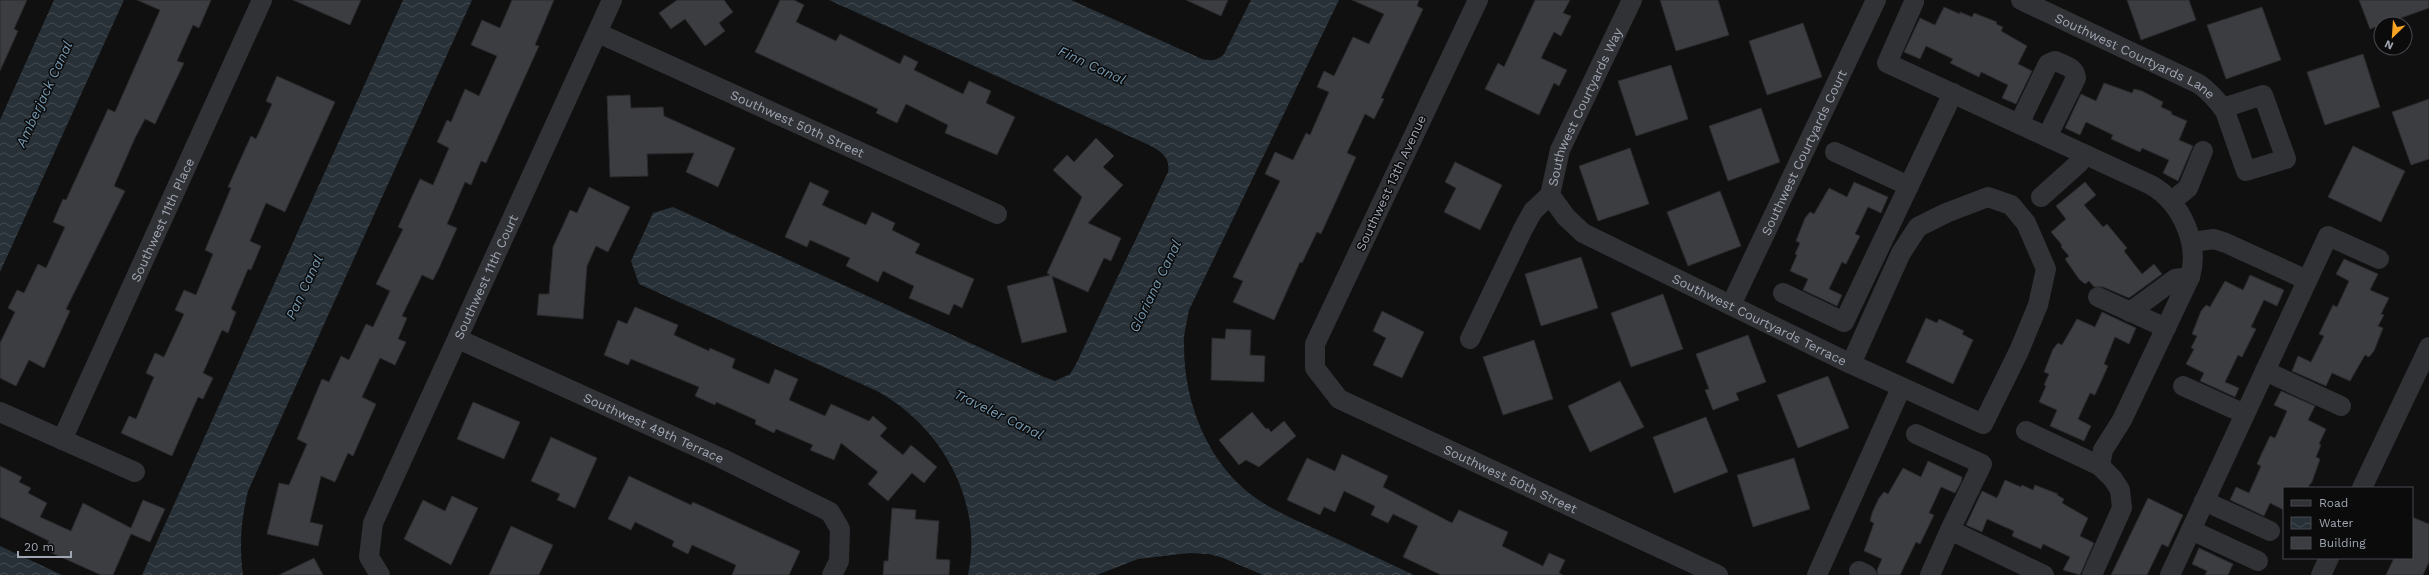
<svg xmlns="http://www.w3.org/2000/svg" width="2429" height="575" font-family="'Work Sans',sans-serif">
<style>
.water{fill:url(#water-waves)}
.building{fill:#3c3d41;stroke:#2a2a2d}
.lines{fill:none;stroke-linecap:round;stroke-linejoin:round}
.minor{stroke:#313236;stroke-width:20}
.labels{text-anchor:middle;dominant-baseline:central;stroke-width:3;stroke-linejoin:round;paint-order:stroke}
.street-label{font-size:13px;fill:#a0a7b3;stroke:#0b0b0c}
.water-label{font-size:14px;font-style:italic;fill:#7598af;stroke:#0b0b0c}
</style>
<defs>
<pattern id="water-waves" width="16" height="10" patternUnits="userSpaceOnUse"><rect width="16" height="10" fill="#283137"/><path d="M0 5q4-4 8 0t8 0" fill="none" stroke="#444c52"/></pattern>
</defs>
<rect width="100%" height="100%" fill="#101011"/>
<g class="water">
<path d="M54,0H124L0,272V120Z"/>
<path d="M403,0H472L248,491C241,520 239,545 243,575H142Z"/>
<path d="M829,0H1071L1202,59C1211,61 1217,61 1224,54L1251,0H1339L1189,310C1187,322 1183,335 1184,346C1184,403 1208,465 1257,499C1276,512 1298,521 1318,530C1350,545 1382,560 1414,575H1263L1223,558L1209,554L1189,553L1138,559L1097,575H968C984,501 941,426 877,391L639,284L631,261L653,213L673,207L1044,377L1055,381L1070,374L1075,366L1168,172C1171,157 1160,151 1149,145Z"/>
<path d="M0,546L62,575H0Z"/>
</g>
<g class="building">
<path d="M0,0H27L14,29L18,31L0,71Z"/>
<path d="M137,0H211L199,28L193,25L177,61L184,63L155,124L145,119L135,138L114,186L125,191L66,309L70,311L44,368L29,360L16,386L0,378V343L15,312L8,308L17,290L24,293L38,264L46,268L65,227L53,222L63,199L66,200L108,109L115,112L160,10Z"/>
<path d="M293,0H361L350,25Z"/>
<path d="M512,0H554L535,45L539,46L486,163L481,161L471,185L465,182L447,224L457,228L440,266L433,280L422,275L402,316L407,318L398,339L406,342L395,365L380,358L362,397L376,404L353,456L348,453L335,482L321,476L310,522L323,525L318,546L267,534L279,483L289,485L307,444L297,439L322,379L329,382L341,356L349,360L366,324L373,327L390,291L376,284L403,229L398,227L420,179L433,185L449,148L437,142L447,120L451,122L465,89L479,96L497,56L471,45L482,20L500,28Z"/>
<path d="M677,0H724L733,12L719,23L725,31L705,46L685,19L671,29L659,13Z"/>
<path d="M780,0H794L804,5L796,22L836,41L840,34L900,64L904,55L918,62L914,70L963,94L969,81L991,91L986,103L1015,117L997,155L945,133L948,125L906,104L897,123L876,113L878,109L755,52Z"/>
<path d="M1186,0H1228L1221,16Z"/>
<path d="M1352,0H1419L1417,6L1423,9L1381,98L1384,99L1374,119L1365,114L1347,153L1356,157L1321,234L1317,232L1302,263L1300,262L1274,320L1233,302L1243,281L1233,277L1280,181L1265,174L1275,152L1293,160L1306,133L1310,135L1329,92L1317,87L1324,71L1334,76L1353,37L1369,44L1384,14Z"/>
<path d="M1535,0H1570L1563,13L1571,16L1561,36L1554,32L1541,58L1567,70L1559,86L1554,83L1539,115L1485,89L1498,63L1504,67Z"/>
<path d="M1660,0H1718L1729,35L1676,51Z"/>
<path d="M2127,0H2189L2196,20L2141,40Z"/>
<path d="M2359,0H2429V8L2370,29Z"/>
<path d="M1944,7L1960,14V12L1972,17L1974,13L1997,22L1996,24L2003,27L2001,31L2027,46L2018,64L2032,71L2016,104L2002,98L2008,85L1981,72L1979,77L1950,63L1953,59L1926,46L1920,59L1904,52L1920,18L1935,25Z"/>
<path d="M2262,7L2281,60L2226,79L2207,25Z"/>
<path d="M1803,23L1822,77L1767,95L1749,41Z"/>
<path d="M2363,54L2380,107L2325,125L2307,72Z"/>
<path d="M1671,65L1688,119L1636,136L1618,81Z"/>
<path d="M277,76L335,102L285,212L266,203L250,241L261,246L251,270L248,269L231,309L236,312L228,333L222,330L203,373L213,378L203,399L198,397L172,456L121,433L129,416L136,419L154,377L146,373L155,353L164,357L184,314L175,310L184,290L196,295L213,254L205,250L231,188L228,187L251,136L256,139L272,104L266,101Z"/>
<path d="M2104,83L2132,93L2134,89L2142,91L2163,102L2161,107L2172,112L2171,114L2187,121L2179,140L2193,146L2178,181L2163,173L2169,160L2142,148L2140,152L2111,139L2113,135L2086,122L2080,135L2065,128L2081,94L2096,101Z"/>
<path d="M630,95L631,108L663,107L664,116L735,148L718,187L686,172L694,153L647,154L648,176L610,177L607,96Z"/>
<path d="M2429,99V159L2411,165L2392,112Z"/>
<path d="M1761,108L1780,162L1728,181L1709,126Z"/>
<path d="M1096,138L1114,156L1103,167L1123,185L1088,223L1121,238L1111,261L1104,258L1088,292L1052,276L1067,332L1022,343L1007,286L1050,275L1047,273L1082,197L1053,170L1067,155L1074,162Z"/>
<path d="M2353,146L2405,171L2381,222L2328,197Z"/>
<path d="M1630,148L1649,204L1598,221L1579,166Z"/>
<path d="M1455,162L1502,185L1480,230L1444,212L1456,188L1445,182Z"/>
<path d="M810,182L829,191L822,205L866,225L872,212L895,223L892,230L920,244L915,253L974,279L962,308L954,304L949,315L909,298L914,286L883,271L878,282L846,266L850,258L810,240L807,247L785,237Z"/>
<path d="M1854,182L1888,197L1881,213L1868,207L1855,234L1860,236L1846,264L1842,262L1829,289L1842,295L1837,306L1803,290L1808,279L1790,271L1797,255L1795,254L1800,243L1796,241L1805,218L1810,212L1814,214L1829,188L1847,197Z"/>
<path d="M2085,182L2096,195L2084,205L2103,227L2107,224L2127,248L2124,251L2142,274L2154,264L2162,274L2129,298L2103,287H2094L2089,281L2085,284L2079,279L2065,259L2069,256L2061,247L2062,245L2051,232L2066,219L2056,206Z"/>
<path d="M589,187L630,207L608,252L596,246L587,266L583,319L537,315L539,294H549L553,247L570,210L577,213Z"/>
<path d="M1720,191L1741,246L1688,266L1667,212Z"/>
<path d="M1581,257L1598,308L1541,326L1525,274Z"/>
<path d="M2344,259L2378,274L2370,290L2389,298L2381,314L2384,315L2378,326L2383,328L2374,351L2369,357L2365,355L2350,381L2332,373L2326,386L2292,371L2298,356L2311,362L2324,336L2319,334L2333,305L2337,307L2349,281L2336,274Z"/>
<path d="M2250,275L2284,290L2277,306L2264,300L2251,327L2256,329L2242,357L2238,355L2225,382L2239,388L2235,397L2200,381L2204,373L2186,364L2194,349L2191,348L2197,336L2192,334L2201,311L2206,305L2210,307L2225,281L2243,290Z"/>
<path d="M1663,294L1683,349L1631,367L1611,313Z"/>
<path d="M635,307L678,325L674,335L709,351L710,348L735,359L732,368L769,384L775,369L798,379L789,400L825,416L831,404L869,421L873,416L887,428L880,436L903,455L911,445L937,467L924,483L912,473L888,501L868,484L878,472L841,443L834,460L810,450L813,445L776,429L774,433L755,424L756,420L716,402L715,405L695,396L699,387L631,359L628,365L604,355L618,320L627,324Z"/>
<path d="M1382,311L1424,332L1402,378L1373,365L1386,338L1373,331Z"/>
<path d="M2102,312L2136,328L2129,344L2115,337L2104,364L2108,366L2095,395L2090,393L2078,419L2091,426L2084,441L2050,426L2057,410L2039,402L2046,386L2044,385L2049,374L2044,372L2053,349L2058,343L2062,345L2077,319L2095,327Z"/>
<path d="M1926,318L1937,323L1939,319L1964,331L1962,334L1973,340L1953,384L1906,362Z"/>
<path d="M1226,329L1251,330L1250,355L1265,356L1264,382L1211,380L1212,338L1225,339Z"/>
<path d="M1748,335L1766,382L1736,393L1739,400L1713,410L1705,390L1709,389L1696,354Z"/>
<path d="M1534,340L1553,399L1503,415L1483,357Z"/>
<path d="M1828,376L1849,428L1798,448L1777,395Z"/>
<path d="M1620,381L1644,427L1590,452L1568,406Z"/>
<path d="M2281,391L2315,406L2308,420L2326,429L2319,444L2321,445L2316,457L2320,459L2312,482L2307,488H2284V510L2270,503L2264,516L2230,500L2236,487L2249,493L2261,466L2257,464L2261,455L2270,436L2275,438L2287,411L2274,405Z"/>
<path d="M473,402L520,422L504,459L457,439Z"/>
<path d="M1252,412L1266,429L1268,428L1271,432L1284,421L1296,436L1259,467L1246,460L1239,465L1219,440Z"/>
<path d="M1706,417L1728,472L1674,493L1653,437Z"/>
<path d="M551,437L597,458L575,508L557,500L560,494L531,481Z"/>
<path d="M1342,454L1388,476L1383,487L1452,523L1459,510L1508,532L1502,546L1543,566L1549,553L1565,560L1559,573L1563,575H1441L1403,557L1418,526L1393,514L1388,523L1371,515L1375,506L1344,491L1335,512L1324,507L1320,515L1287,500L1307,458L1335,471Z"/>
<path d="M1794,458L1810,509L1753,527L1737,475Z"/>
<path d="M1928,461L1962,477L1961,482L1955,493L1941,487L1929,513L1934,515L1920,544L1916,542L1900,575H1878L1877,570L1882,559L1864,551L1874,523L1870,521L1872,513L1879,498L1884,492L1888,494L1903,468L1921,477Z"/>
<path d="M0,466L22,477L19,482L31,488L28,493L47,503L40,517L71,531L83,503L131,528L143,500L165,509L150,542L131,534L113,575H101L45,550L49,541L0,517Z"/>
<path d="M629,476L691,505L693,502L800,551L789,575H732L736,565L692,545L688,554L672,546L674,541L635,522L631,530L608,519Z"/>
<path d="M2005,480L2021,487L2022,485L2033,490L2035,485L2058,494L2057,495L2064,499L2062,503L2088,518L2080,536L2094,543L2080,575L2063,570L2070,557L2043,544L2041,549L2012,536L2014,531L1987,519L1982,532L1966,525L1982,491L1997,498Z"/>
<path d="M452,496L478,508L451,565L404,539L423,500L445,511Z"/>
<path d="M2148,498L2183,515L2168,547L2162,544L2147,575H2111Z"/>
<path d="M892,508L916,510L915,519L939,521L936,559L950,560L949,575H883L884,561H888Z"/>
<path d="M2412,517L2429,524V562L2423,575H2386L2394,558H2412Z"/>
<path d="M511,526L553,545L539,575H489Z"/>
<path d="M2199,548L2233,564L2228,575H2205L2207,571L2192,564Z"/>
<path d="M314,558L323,575H279Z"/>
</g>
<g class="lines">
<g class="minor">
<path id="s1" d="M1478,0L1315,344V368L1339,399L1718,575"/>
<path id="s2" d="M2021,0L2199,84C2210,92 2217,100 2225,111L2246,171L2286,159L2263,95L2223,108"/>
<path d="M1914,2L1887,63L2151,185C2181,202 2200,244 2190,277L2122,420L2103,450L2100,466"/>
<path id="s3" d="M598,33L997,214"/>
<path d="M2019,124L2048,64L2055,61C2064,65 2075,67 2076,78L2047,137"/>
<path d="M1835,152L1909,186"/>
<path id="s4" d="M1550,195L1566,217L1583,233L1851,364L1983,424L2019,351L2038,305L2046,269L2026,223L2011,205L1988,197L1946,213L1918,227L1901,253L1851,364"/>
<path d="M2041,197L2079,163L2084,154"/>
<path d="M2172,201L2188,188L2203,151"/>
<path d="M2192,242L2214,239L2226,243L2307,280"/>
<path d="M1783,293L1844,322L1953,93"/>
<path d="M2098,297L2166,328"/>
<path id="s5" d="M1731,305L1876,0"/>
<path d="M2130,312L2175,279L2190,277"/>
<path id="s6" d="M458,339L721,458L830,512L840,529L839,561L832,575"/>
<path id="s7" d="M1470,339L1523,229L1533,211L1550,195L1560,150L1632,0"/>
<path d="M2265,371L2341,406"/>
<path d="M2183,386L2245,414"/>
<path d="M0,412L135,472"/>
<path d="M2026,431L2100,466L2113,479L2120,490L2122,508L2092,575"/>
<path d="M1916,434L1982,464L1950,530"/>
<path id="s8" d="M62,440L262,0"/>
<path d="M2362,488L2429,347"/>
<path d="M2204,501L2270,531"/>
<path d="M2191,530L2258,561"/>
<path d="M1859,571L1867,575"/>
<path id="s9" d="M380,575L369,557L373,523L612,0"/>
<path d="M1817,575L1901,388"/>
<path d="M1930,575L1950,530L2044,575"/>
<path d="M2170,575L2328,236L2379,259"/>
<path d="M2321,575L2329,558"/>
</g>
</g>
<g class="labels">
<g class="street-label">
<text stroke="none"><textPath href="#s2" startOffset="127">Southwest Courtyards Lane</textPath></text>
<text stroke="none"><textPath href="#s7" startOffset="261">Southwest Courtyards Way</textPath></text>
<text stroke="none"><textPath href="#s3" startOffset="219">Southwest 50th Street</textPath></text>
<text stroke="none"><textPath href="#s5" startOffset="169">Southwest Courtyards Court</textPath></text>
<text transform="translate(1391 183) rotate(-65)">Southwest 13th Avenue</text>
<text stroke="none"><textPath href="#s8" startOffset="242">Southwest 11th Place</textPath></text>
<text stroke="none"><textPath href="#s9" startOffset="326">Southwest 11th Court</textPath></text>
<text stroke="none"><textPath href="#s4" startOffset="247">Southwest Courtyards Terrace</textPath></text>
<text stroke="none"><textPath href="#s6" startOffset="215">Southwest 49th Terrace</textPath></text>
<text stroke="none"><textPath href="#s1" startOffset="633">Southwest 50th Street</textPath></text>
</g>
<g class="water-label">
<text transform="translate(1092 65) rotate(25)">Finn Canal</text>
<text transform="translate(44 94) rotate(-65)">Amberjack Canal</text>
<text transform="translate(1155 286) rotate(-64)">Gloriana Canal</text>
<text transform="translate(304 287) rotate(-65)">Pan Canal</text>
<text transform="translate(999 414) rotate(26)">Traveler Canal</text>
</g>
</g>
<rect x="2283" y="487" width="130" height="72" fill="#0b0b0c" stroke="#47494f"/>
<rect x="2291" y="500" width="20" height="6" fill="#313236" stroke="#47494f"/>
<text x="2319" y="507" font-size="12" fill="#a0a7b3">Road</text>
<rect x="2291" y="517" width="20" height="12" fill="url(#water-waves)" stroke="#47494f"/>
<text x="2319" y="527" font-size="12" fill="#a0a7b3">Water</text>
<rect x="2291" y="537" width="20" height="12" fill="#3c3d41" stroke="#47494f"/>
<text x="2319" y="547" font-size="12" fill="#a0a7b3">Building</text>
<g transform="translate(2393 36) rotate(205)"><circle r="19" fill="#0b0b0c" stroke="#47494f"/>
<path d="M0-3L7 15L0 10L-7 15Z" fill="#f6a223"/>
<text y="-6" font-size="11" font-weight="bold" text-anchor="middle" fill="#a0a7b3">N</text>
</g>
<path d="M18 551v6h53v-6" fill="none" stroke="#a0a7b3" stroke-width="2"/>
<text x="24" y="551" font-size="12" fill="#a0a7b3" stroke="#0b0b0c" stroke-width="3" paint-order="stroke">20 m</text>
</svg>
